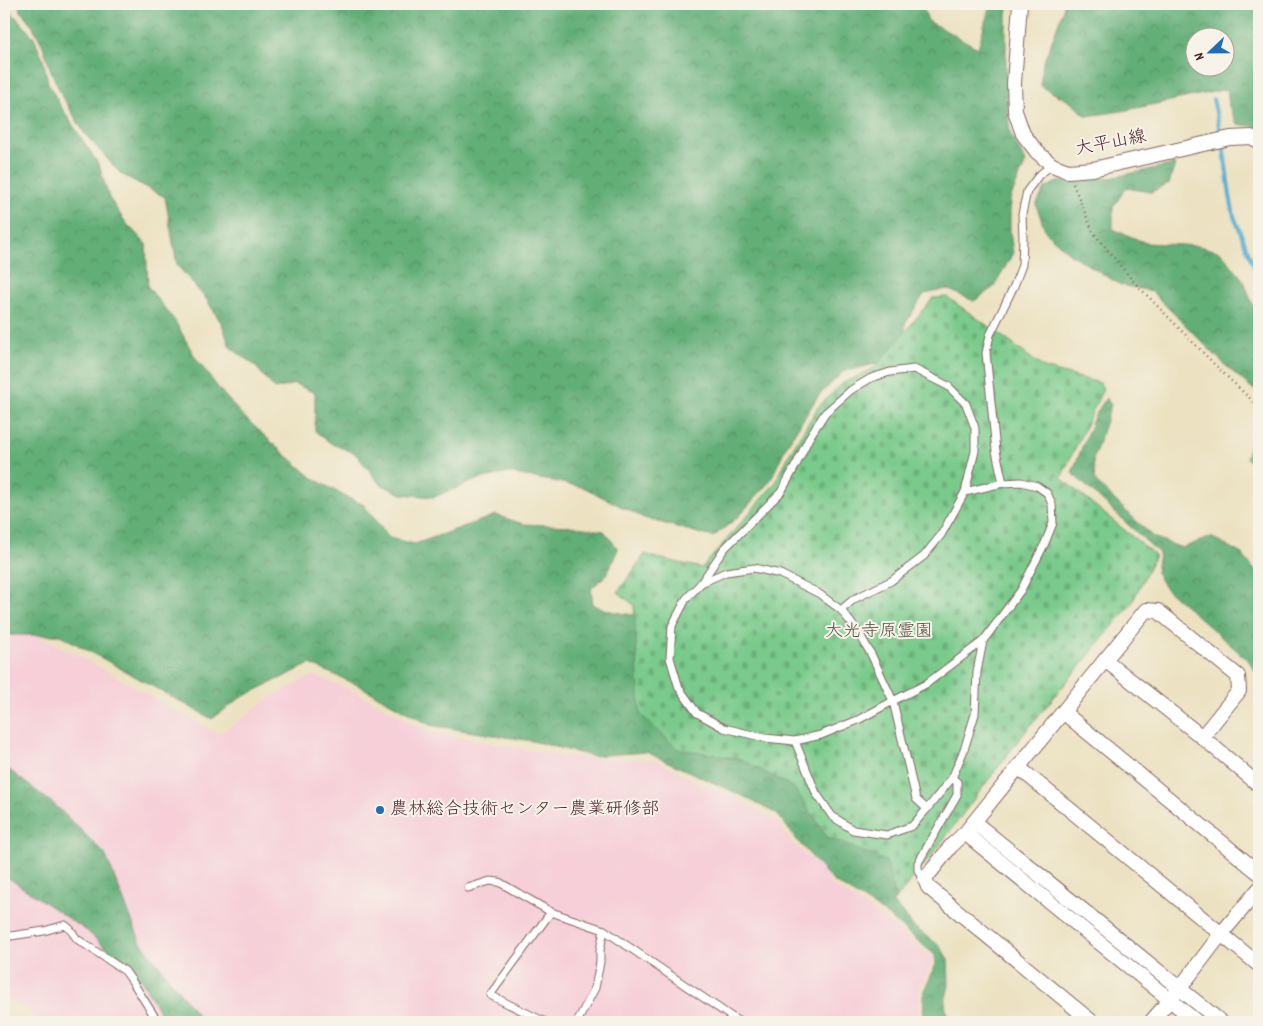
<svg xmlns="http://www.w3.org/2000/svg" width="1263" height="1026" font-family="Dekko,'Klee One',sans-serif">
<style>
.built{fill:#f6cfd8}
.forest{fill:url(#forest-crowns);stroke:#566651;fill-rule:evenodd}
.cemetery{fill:url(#cemetery-stones);stroke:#62745b}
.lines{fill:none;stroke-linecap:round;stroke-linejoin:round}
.stream{stroke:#51accf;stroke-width:4}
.lane-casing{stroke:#836360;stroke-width:9}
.street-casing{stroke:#836360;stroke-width:16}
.path{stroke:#836360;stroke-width:2.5;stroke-dasharray:1 4;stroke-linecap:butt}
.lane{stroke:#fff;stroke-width:7}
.street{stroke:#fff;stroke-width:14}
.poi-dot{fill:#1f6fb2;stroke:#f7f3e8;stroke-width:2}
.labels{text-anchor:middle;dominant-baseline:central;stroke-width:4;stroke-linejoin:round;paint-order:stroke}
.street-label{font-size:18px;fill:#4a1f2b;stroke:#f7f3e8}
.park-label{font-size:18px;fill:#585248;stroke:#f7f3e8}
.poi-label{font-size:18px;fill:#4a1f2b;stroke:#f7f3e8;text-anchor:start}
</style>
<defs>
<pattern id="forest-crowns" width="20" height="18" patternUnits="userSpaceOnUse" patternTransform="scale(1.25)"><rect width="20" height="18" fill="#62ae77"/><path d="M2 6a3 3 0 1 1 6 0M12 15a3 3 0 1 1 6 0" fill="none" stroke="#538d62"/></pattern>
<pattern id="cemetery-stones" width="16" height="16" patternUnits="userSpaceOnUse" patternTransform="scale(1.25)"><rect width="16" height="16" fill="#79ca8b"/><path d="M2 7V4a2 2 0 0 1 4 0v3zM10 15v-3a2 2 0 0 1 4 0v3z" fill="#6aad78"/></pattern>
</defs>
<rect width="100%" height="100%" fill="#f7f3e8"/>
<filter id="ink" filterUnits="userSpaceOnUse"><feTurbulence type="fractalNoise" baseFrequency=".02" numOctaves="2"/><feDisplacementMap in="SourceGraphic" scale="10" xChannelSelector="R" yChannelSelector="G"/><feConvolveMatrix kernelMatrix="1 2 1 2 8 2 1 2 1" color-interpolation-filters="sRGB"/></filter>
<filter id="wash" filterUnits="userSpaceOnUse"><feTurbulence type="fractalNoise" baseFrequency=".0096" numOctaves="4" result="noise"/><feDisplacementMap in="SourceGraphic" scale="20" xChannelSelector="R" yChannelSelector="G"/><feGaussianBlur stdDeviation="1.12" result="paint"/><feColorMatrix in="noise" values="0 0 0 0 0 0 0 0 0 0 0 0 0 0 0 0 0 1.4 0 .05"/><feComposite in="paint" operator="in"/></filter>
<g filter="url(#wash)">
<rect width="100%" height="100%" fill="#ece2c2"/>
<path class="built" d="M4,618L96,665L216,733L227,729L270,698L313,675L350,689L430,732L568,757L657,760L692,780L735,797L779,823L792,843L806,855L823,868L831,885L879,915L934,959L920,987L919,1022H39L27,1010L4,997Z"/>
<g class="forest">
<path d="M4,4L34,37L43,59L48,83L61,107L99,165L109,198L126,223L146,244L148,287L175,321L195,357L219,389L241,414L279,449L313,478L344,496L364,505L389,538L415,544L496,515L523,524L570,526L604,531L618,549L607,574L591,589L593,605L614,612L633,615L653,611L902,839L901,885L893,902L914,927L940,946L948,959L949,985L945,1002L948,1022H923L924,992L936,964L935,955L883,912L833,881L797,840L777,814L745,797L646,752L592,756L532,741L430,725L360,686L310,664L240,698L212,719L60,635H9L4,637Z"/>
<path d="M19,4H922L928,21L978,48L990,4H1009L1006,20V89L1010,134L1026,162L1010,199V232L1013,253L994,287L974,301L947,289L924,294L905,324L904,346L890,360L843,372L818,396L787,445L770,481L738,517L713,537L644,518L583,487L509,473L479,479L434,497L402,494L380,484L355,453L332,444L315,431V393L295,384L275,389L254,365L230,347L222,324L206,299L177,265L165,197L121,174L85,134L62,96L51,71L43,46L32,25L20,10Z"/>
<path d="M1064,4H1259V127L1237,124L1229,106L1227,89L1122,111L1087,116L1069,101L1040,86L1043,63L1051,44L1063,10ZM1196,38H1226V68H1196Z"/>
<path d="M1175,164L1169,184L1151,192L1126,188L1113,207V229L1146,243L1199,246L1221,252L1244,281L1259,323V394L1227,367L1151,291L1121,285L1070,254L1046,232L1036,205L1045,188L1057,182L1110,178Z"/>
<path d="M1106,398L1111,405L1093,460L1095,481L1153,537L1182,548L1211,537L1242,554L1259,576V677L1249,661L1165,588L1156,572L1159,553L1072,473L1094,417Z"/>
<path d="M1259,417V468L1246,458Z"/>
<path d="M4,768L8,769L55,805L105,854L140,941L203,1022H165L141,979L87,931L4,875Z"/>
</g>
<path class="cemetery" d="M947,297L998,333L1044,368L1100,383L1103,389L1061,478L1155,555L1132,603L1017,742L926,863L895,900L886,861L827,837L794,788L741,759L678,749L640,714L634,605L618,592L645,554L653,557L702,568L776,482L791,451L818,407L843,383L875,368L933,298Z"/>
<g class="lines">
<g class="stream">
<path d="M1213,99L1221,136"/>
<path d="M1223,143L1230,196L1234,216L1259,279"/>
</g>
</g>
</g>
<g filter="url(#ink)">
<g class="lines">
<defs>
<g id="lane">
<path d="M701,583L724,549L781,492L796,465L810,436L825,413L851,390L871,378L890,372L914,369L948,386L966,404L975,428V451L965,492"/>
<path d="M841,610L854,599L891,581L924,556L941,535L965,492L1003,483L996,451L986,353L990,335L1014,286L1022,265L1023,238L1022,214L1027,191L1039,175L1052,165"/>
<path d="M795,741L816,793L832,816L853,830L887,835L912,826L927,809"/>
<path d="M952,778L964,750L975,714L977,672L983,641"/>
<path d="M925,879L918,870V863L957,795V782L952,778L927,809L916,799L893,701L872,656L859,633L841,610L818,593L780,574L754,568L726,572L701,583L686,599L672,626L670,658L679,688L697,713L724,728L765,738L795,741L821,735L858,720L893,701L926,684L983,641L1021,590L1045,543L1053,523L1052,504L1047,493L1037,486L1021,482L1003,483"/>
<path d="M468,888L490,881L499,882L551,912L604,930L739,1022"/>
<path d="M4,937L44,931L65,925L70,929L77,939L125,971L132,981L158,1022"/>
<path d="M545,1022L490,995L551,912"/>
<path d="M577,1022L595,988L600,962V950L604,930"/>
</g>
<g id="street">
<path d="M1020,4L1014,83L1015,111L1023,134L1037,152L1052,165L1068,171L1093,169L1230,138L1251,137L1259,141"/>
<path d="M1105,660L1146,610L1158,611L1238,676L1239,691L1202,737"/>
<path d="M1063,712L1259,873"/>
<path d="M1018,767L1259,965"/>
<path d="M974,822L1221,1022"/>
<path d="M965,833L1197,1022"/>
<path d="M1092,1022L928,887L925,879L951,846L965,833L974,822L1105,660L1202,737L1259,785"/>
<path d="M1151,1022L1180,988L1221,934L1259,889"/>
</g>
</defs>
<use href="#lane" class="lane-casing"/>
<use href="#street" class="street-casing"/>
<path class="path" d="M1073,184L1093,232L1133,281L1221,371L1259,407"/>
<use href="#lane" class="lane"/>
<use href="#street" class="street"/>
</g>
</g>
<circle class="poi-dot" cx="380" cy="810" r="5"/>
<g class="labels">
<g class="street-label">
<text transform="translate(1111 144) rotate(-11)">大平山線</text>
</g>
<g class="park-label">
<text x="879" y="632">大光寺原霊園</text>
</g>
<g class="poi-label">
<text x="390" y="810">農林総合技術センター農業研修部</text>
</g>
</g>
<rect width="1263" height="1026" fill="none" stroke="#f7f3e8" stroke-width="20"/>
<g transform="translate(1210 52) rotate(248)"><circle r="24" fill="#f7f3e8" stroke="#b29e9c"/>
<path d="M0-4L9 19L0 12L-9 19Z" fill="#1f6fb2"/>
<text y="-8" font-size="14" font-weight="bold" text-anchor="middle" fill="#4a1f2b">N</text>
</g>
</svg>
